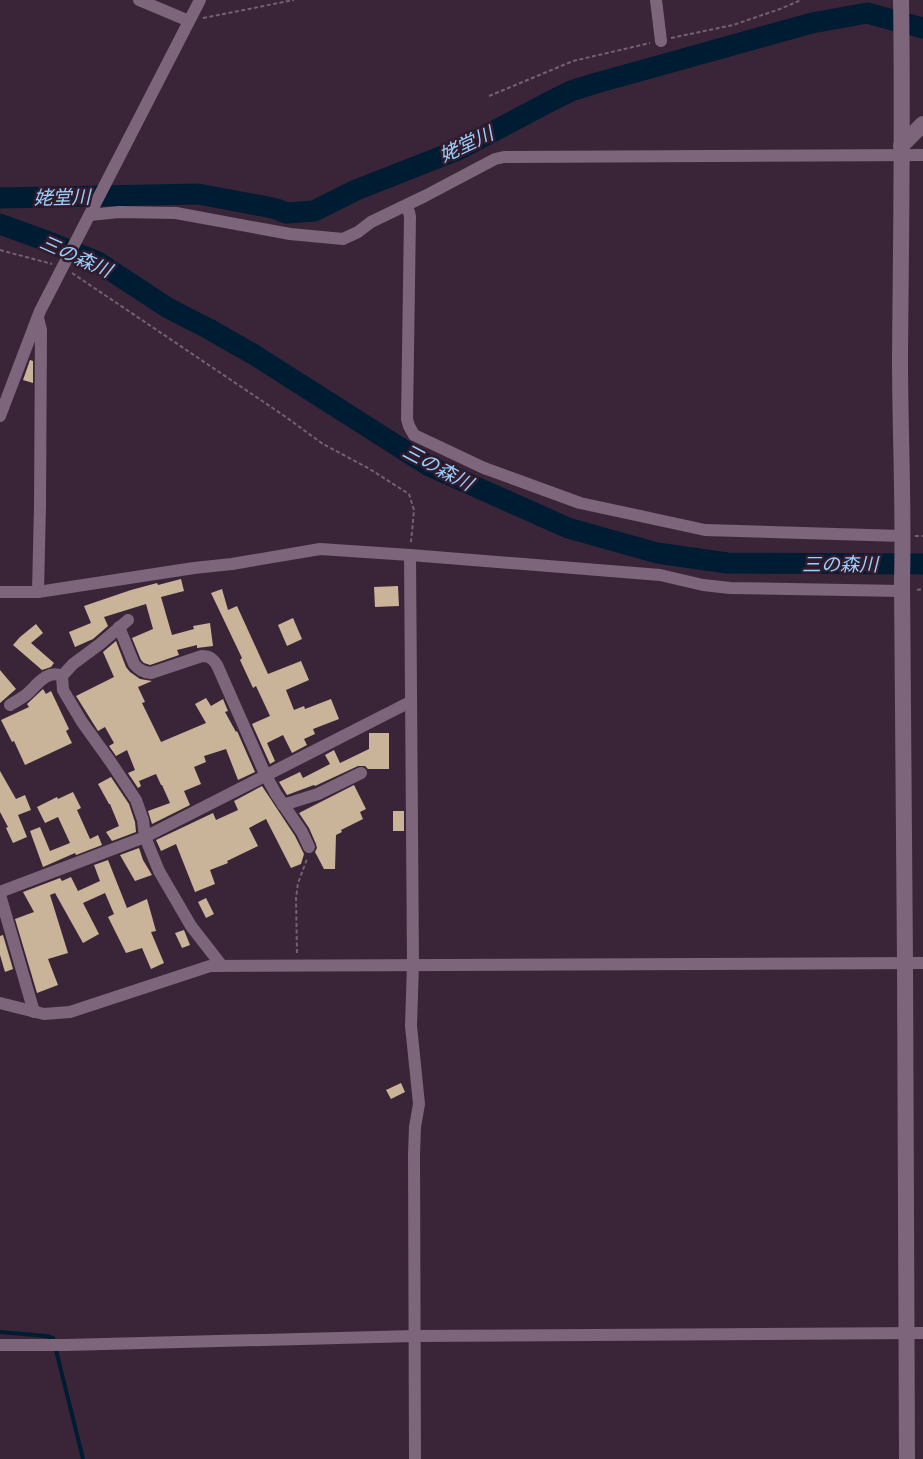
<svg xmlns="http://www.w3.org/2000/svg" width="923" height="1459" font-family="Quicksand,'Noto Sans JP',sans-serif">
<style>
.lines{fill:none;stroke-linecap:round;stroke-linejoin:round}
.stream{stroke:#001c33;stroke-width:4}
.river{stroke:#001c33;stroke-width:21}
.building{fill:#cab499}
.path{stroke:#736071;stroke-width:2;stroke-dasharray:4 2.5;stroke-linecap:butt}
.minor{stroke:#7d657b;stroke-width:12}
.tertiary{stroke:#7d657b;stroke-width:16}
.labels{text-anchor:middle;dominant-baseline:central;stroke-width:5;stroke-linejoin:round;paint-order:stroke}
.water-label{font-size:19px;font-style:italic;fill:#9cd0fc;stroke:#301c2e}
</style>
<rect width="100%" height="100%" fill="#3a2538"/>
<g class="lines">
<path class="stream" d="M0,1332L46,1336L53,1338L83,1459"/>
<g class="river">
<path d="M0,198L198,194L273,208L287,213L314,211L356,190L458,150L549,102L571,91L593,84L812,23L867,13L923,28"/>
<path d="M0,224L44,240L98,262L168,308L209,329L253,354L429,466L568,528L657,553L727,563L923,564"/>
</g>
</g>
<g class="building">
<path d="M30,360L33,361V383L23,380Z"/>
<path d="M181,579L184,591L161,597L172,635L194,629L193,626L210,623L213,646L197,648V645L177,650L179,655L150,665L144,663L141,660L132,638L153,629L146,604L104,617L108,626L93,639L75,647L69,632L91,623L84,606L131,590L157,583L158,585Z"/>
<path d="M398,586L399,606L375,607L374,587Z"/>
<path d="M222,589L228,610L237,606L268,674L301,661L309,680L286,690L294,710L304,706L305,709L331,699L339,719L313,729L315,734L304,739L307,745L292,753L283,735L267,743L275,761L270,764L252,724L270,716L256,686L253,688L240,660L242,658L211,593Z"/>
<path d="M293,618L302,639L287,646L278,625Z"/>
<path d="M36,624L43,633L31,643L54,663L51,667L42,670L13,645L20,637Z"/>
<path d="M116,641L126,667L130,672L140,679L152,681L138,687L145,702L142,703L161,742L206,723L195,704L206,698L211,706L223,699L228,711L225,712L236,732L237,731L255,772L238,780L226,749L204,756L206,762L194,767L201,784L184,791L190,805L152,824L148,811L170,803L162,785H161L156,774L139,781L141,786L138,788L128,773L135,770L127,750L116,756L109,746L114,743L105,727L98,731L76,696L114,677L103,652Z"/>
<path d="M0,670L16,689L0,703Z"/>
<path d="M43,689L46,694L51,691L69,729L66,731L72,743L25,765L14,741L12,742L1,720L29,707L27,704Z"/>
<path d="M369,733H389V769H368L365,766H358L315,786L314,785L287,795L279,782L300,772L303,778L330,764L325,755L334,750L340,763L369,749Z"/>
<path d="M0,771L16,799L25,795L31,810L18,815L27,837L13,843L6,828L8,827L0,812Z"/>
<path d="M111,777L129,804L135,822L136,832L112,841L106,832L119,826L110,804H109L98,784Z"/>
<path d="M354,785L366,809L360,812L363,819L341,830L342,832L336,835L335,869H324L315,852L317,848L316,844L309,828L299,813Z"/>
<path d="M262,786L295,836L304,854L301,864L291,868L266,819L249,828L258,846L227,861L228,863L210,870L215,884L195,892L176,844L161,851L156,840L213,813L216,820L238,810L234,801Z"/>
<path d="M73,792L81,808L77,810L90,839L98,835L102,845L76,855L75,853L43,867L30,831L40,827L50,851L70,843L58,817L45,823L37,807L57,797L58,799Z"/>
<rect x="393" y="811" width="11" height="20"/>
<path d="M139,848L143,860L152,875L135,881L120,855Z"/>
<path d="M108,860L127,908L147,899L156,931L151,932L164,963L151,969L142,948L126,953L108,917L114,914L105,893L83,903L99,934L83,943L55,893L50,895L68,953L48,959L58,985L37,993L15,919L34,912L23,892L60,878L62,881L71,877L78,891L100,881L94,865Z"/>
<path d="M206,898L214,914L206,918L198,902Z"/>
<path d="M184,930L190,945L182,948L175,933Z"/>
<path d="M3,935L13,969L5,972L0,955V936Z"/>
<path d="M401,1083L405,1092L391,1099L386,1090Z"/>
</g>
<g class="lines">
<g class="path">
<path d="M203,18L294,0"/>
<path d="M671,38L733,25L780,9L801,0"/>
<path d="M489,96L573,61L650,43"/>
<path d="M0,250L52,264"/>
<path d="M72,273L283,415L323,444L368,468L409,494L414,510L411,542"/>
<path d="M915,536H923"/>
<path d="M917,590L923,589"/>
<path d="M297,953L296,898L298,883L307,859"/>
</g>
<g class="minor">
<path d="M139,0L189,21"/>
<path d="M656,0L661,41"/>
<path d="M405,206L409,212L410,217L407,419L409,426L414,435L484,468L580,503L705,530L902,536"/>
<path d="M90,215L119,212L176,213L290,234L343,239L358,232L371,222L425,196L495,159L504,157L923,155"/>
<path d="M0,416L40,311L200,0"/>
<path d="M410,555L413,964L411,1026L419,1104L415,1127L414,1154L415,1459"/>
<path d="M0,592H38L194,568L232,564L320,549L410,555L660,575L703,585L730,588L902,591"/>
<path d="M38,592L40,506L41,330L38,318"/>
<path d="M128,620L100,644L73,664L62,676L63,690L82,722L110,761L136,800L143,820L145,837L159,871L191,926L222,966"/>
<path d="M119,627L134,664C139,670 143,672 151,673L202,656C210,656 213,659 217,665L266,776L276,794L302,832L309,847"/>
<path d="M10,705C15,702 22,698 27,694C37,685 47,669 62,676"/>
<path d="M283,805L318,794L361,773"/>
<path d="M0,892L145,837L410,702"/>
<path d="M0,895L34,1012"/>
<path d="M0,1003L44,1014L70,1012L210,966L923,963"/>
<path d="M0,1345H66L414,1336L923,1333"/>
</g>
<g class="tertiary">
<path d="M901,0C903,119 901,238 900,357C900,432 904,506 902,581L905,964L907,1459"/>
<path d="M901,146L923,124"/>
</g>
</g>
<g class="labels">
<g class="water-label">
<text transform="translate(466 144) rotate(-25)">姥堂川</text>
<text transform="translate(62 197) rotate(-1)">姥堂川</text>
<text transform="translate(76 256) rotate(24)">三の森川</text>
<text transform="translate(438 467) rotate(28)">三の森川</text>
<text x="840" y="564">三の森川</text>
</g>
</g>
</svg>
